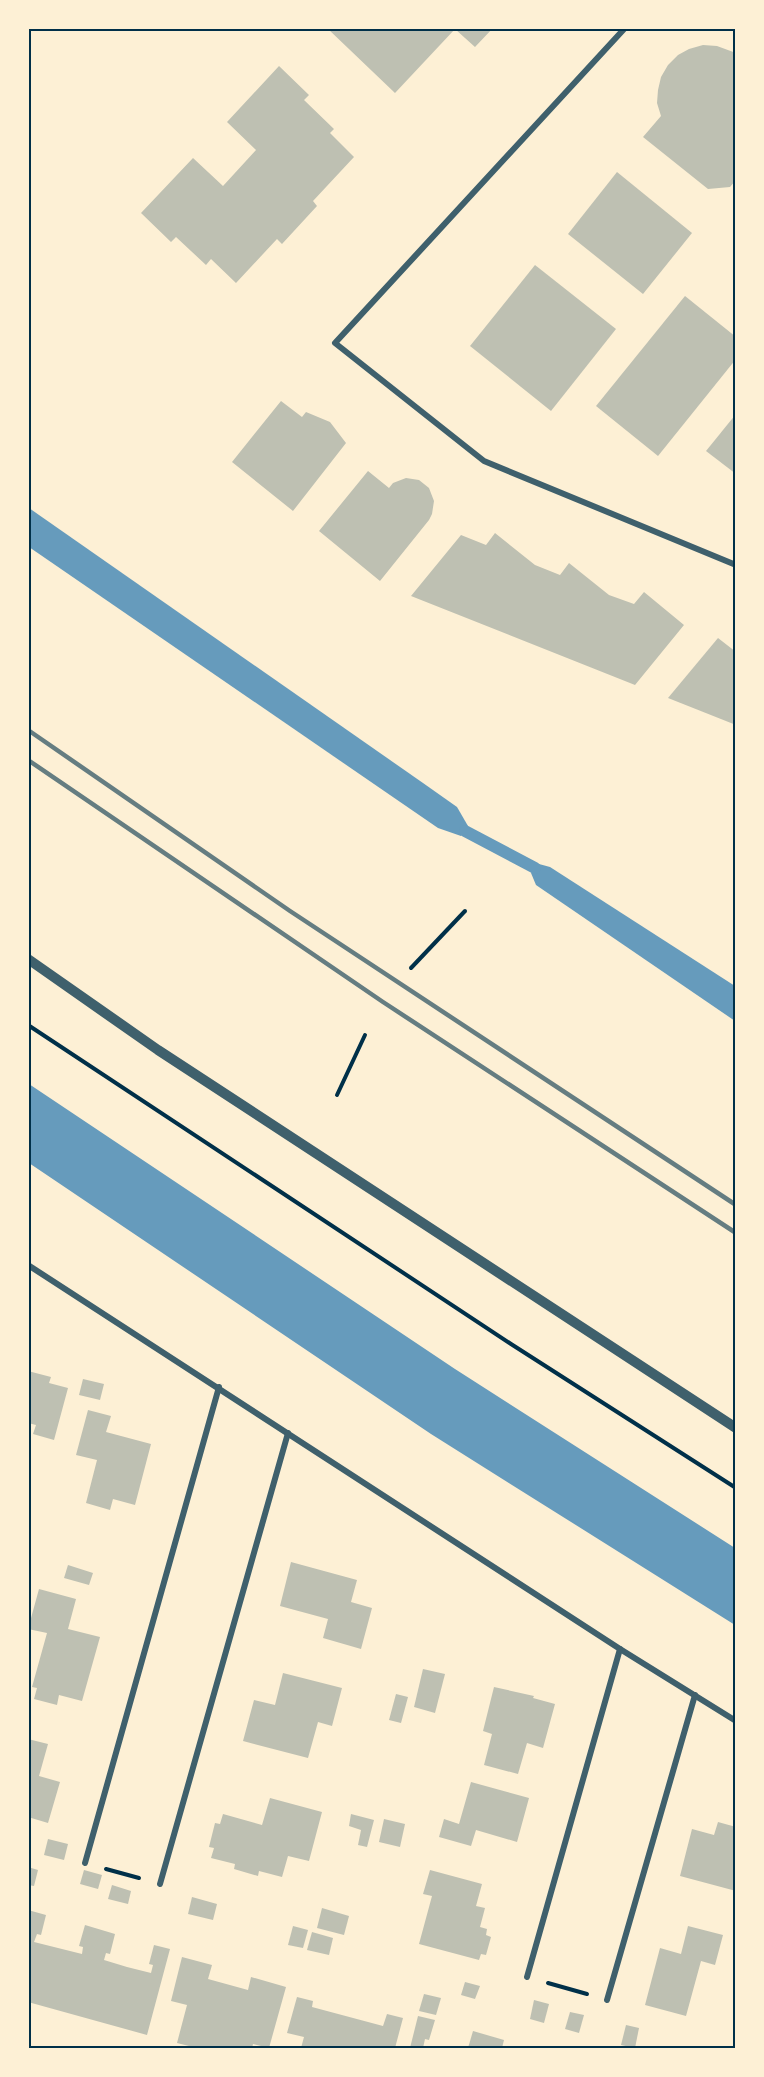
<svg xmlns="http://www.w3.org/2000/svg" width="764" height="2077" font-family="Signika,sans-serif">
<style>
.water{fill:#669bbc}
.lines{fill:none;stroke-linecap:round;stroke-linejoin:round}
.stream{stroke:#669bbc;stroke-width:12}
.building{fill:#bec0b2}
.path{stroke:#003049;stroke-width:4}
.minor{stroke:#3f606c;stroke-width:6}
.tertiary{stroke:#3f606c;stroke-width:10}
.rail{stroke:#657d81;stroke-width:4.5}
.neatline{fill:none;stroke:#003049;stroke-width:2}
</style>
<rect width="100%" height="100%" fill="#fdf0d5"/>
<g class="water">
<path d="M29,508L423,783L457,807L468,826L461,836L438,828L29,547Z"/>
<path d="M539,864L550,867L735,986V1021L536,885L531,873Z"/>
<path d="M29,1084L455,1369L735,1548V1625L431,1434L29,1163Z"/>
</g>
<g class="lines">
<path class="stream" d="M465,831L535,868"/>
</g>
<g class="building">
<path d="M327,28H493L475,47L455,29L395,93Z"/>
<path d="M703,45L717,46L736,53V180L730,187L708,189L643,137L661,116L657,103L658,90L661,77L668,65L678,55L689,49Z"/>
<path d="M279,66L309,95L304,100L334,129L330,133L354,157L313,201L317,206L282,244L277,239L236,283L211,259L206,265L176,237L171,242L141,213L193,158L223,186L256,150L227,122Z"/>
<path d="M617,172L692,233L643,294L568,234Z"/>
<path d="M535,265L616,329L551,411L470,346Z"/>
<path d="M685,296L736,337V359L658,456L596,406Z"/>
<path d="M281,401L302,417L306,412L330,422L346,443L293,511L232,462Z"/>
<path d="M736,414V474L706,451Z"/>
<path d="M368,471L389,488L393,483L406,478L419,480L429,488L434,501L432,514L429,520L380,581L319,531Z"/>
<path d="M495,533L535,565L560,575L569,563L609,595L634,604L644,592L684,625L635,685L411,596L461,535L486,545Z"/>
<path d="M718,638L736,652V725L668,698Z"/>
<path d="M28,1371L51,1377L49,1383L68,1388L54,1440L33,1434L36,1425L28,1423Z"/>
<path d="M83,1379L104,1384L100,1400L79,1395Z"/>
<path d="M88,1410L111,1416L106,1432L151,1444L135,1505L113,1499L110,1510L86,1503L97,1460L76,1455Z"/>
<path d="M291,1562L357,1580L351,1602L372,1608L361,1649L323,1638L328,1619L280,1606Z"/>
<path d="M68,1565L93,1573L89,1585L64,1578Z"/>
<path d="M39,1589L76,1599L68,1629L100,1637L82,1701L59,1695L57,1705L34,1699L37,1688L32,1687L47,1633L28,1629Z"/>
<path d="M423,1669L445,1674L435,1713L414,1707Z"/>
<path d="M283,1673L342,1688L332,1726L318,1722L308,1758L243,1741L254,1700L275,1705Z"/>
<path d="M494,1687L534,1696L533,1698L555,1704L543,1748L527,1743L518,1774L484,1765L492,1734L483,1731Z"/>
<path d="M396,1694L408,1697L401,1723L389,1720Z"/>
<path d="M28,1739L48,1744L39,1776L60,1782L48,1823L28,1817Z"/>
<path d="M471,1782L529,1798L517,1842L476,1830L471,1846L439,1837L444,1819L459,1824Z"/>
<path d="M270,1798L322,1812L309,1861L288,1856L282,1877L259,1871L258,1876L234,1869L235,1864L211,1858L214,1848L209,1847L215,1823L220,1824L223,1814L262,1825Z"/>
<path d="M351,1814L374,1820L367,1847L358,1845L361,1830L349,1826Z"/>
<path d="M384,1819L405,1824L400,1847L379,1842Z"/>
<path d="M718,1822L736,1827V1891L680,1876L692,1829L714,1835Z"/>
<path d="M48,1839L68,1844L64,1860L44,1855Z"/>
<path d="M28,1867L38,1870L34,1886L28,1885Z"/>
<path d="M84,1870L102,1875L98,1889L80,1884Z"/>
<path d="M430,1870L482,1884L476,1906L485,1908L480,1927L487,1929L486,1935L491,1937L486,1955L481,1954L479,1960L419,1944L432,1896L423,1894Z"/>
<path d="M112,1885L131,1891L128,1904L108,1899Z"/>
<path d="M192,1897L217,1904L213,1920L188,1914Z"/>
<path d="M322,1908L349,1916L344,1935L317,1928Z"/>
<path d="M28,1910L46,1915L41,1935L37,1934L34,1942L82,1954L83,1947L79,1946L85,1925L115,1934L110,1954L106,1953L104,1960L127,1967L151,1973L153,1965L149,1964L154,1945L170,1949L147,2035L28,2002Z"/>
<path d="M293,1926L308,1930L303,1948L288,1945Z"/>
<path d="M688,1926L723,1935L715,1965L701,1961L686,2016L645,2005L660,1948L681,1954Z"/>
<path d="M312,1932L333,1938L329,1955L307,1950Z"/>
<path d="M182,1957L212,1965L208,1979L248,1990L251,1977L286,1987L269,2048L253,2044L252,2048H197L177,2043L187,2005L171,2001Z"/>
<path d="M465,1982L480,1986L475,1999L461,1995Z"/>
<path d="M424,1994L441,1998L436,2015L419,2011Z"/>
<path d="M297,1997L313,2001L312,2007L383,2026L387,2014L403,2018L395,2048H301L304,2037L287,2033Z"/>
<path d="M534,2000L549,2004L544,2023L530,2019Z"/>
<path d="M570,2012L584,2015L579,2033L565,2029Z"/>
<path d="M418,2016L435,2020L429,2040L425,2039L423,2048H410Z"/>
<path d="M626,2025L639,2028L635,2048L621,2045Z"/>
<path d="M473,2031L504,2040L502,2048H468Z"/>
</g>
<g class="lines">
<g class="path">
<path d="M411,968L465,911"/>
<path d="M28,1025L511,1344L736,1488"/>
<path d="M337,1095L365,1035"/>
<path d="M106,1869L139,1878"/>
<path d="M548,1983L587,1994"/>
</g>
<g class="minor">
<path d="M625,28L335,343L484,461L736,565"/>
<path d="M28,1265L620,1649L736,1721"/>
<path d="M85,1863L219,1387"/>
<path d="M160,1884L288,1433"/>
<path d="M527,1977L620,1649"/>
<path d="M607,2000L695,1695"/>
</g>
<path class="tertiary" d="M28,959L158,1050L736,1428"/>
<g class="rail">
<path d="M28,730L290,911L736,1205"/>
<path d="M28,760L383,1002L736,1233"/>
</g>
</g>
<rect width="764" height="2077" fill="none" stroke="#fdf0d5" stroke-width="60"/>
<rect x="30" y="30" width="704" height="2017" class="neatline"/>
</svg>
